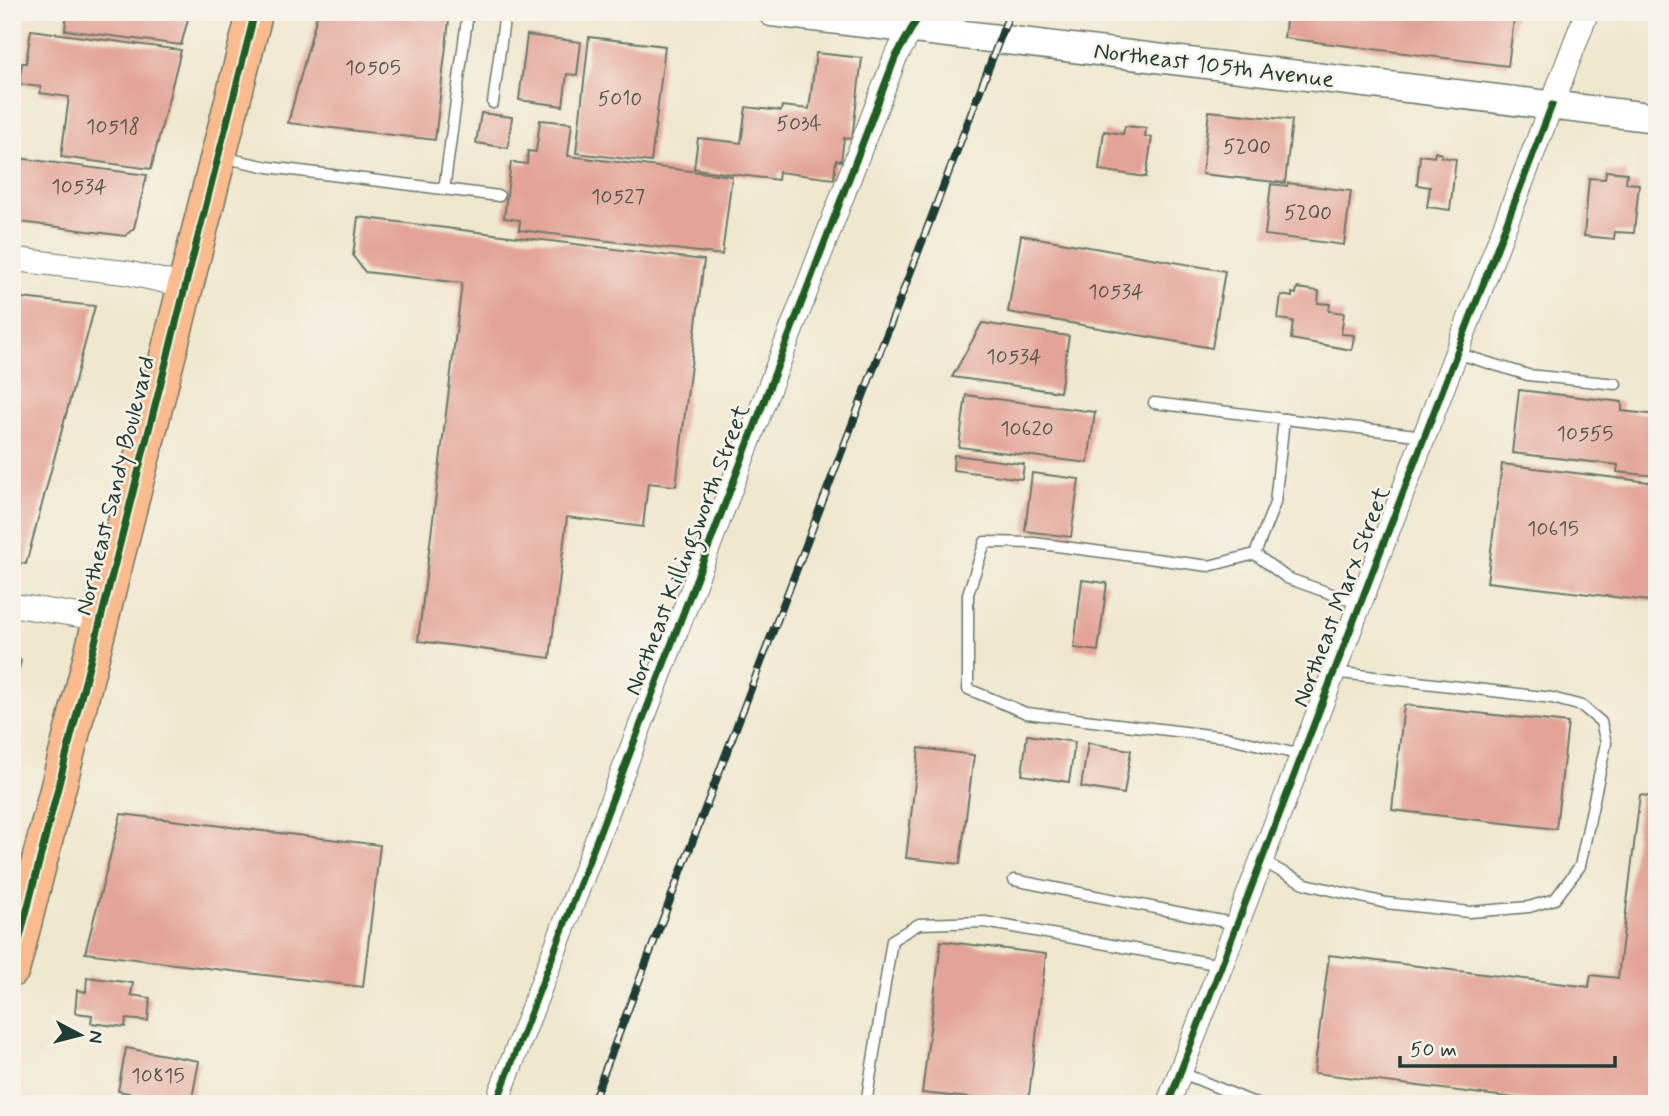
<svg xmlns="http://www.w3.org/2000/svg" width="1669" height="1116" font-family="Mynerve,sans-serif">
<style>
.building{fill:#e3a497}
.lines{fill:none;stroke-linecap:round;stroke-linejoin:round}
.service-casing{stroke:#68796a;stroke-width:13}
.minor-casing{stroke:#68796a;stroke-width:25}
.tertiary-casing{stroke:#68796a;stroke-width:31}
.primary-casing{stroke:#68796a;stroke-width:38}
.service{stroke:#fff;stroke-width:10}
.minor{stroke:#fff;stroke-width:23}
.tertiary{stroke:#fff;stroke-width:28}
.primary{stroke:#fbbb8c;stroke-width:35}
.rail-casing{stroke:#1f3d34;stroke-width:8}
.rail{stroke:#f7f3e8;stroke-width:5;stroke-dasharray:16;stroke-linecap:butt}
.cycleway-casing{stroke:#f7f3e8;stroke-width:11}
.cycleway{stroke:#1b5e20;stroke-width:7}
.labels{text-anchor:middle;dominant-baseline:central;stroke-width:5;stroke-linejoin:round;paint-order:stroke}
.number-label{font-size:21px;fill:#50574d}
.street-label{font-size:24px;fill:#1f3d34;stroke:#f7f3e8}
</style>
<rect width="100%" height="100%" fill="#f7f3e8"/>
<filter id="ink" filterUnits="userSpaceOnUse"><feTurbulence type="fractalNoise" baseFrequency=".0143" numOctaves="2"/><feDisplacementMap in="SourceGraphic" scale="14" xChannelSelector="R" yChannelSelector="G"/><feConvolveMatrix kernelMatrix="1 2 1 2 8 2 1 2 1" color-interpolation-filters="sRGB"/></filter>
<filter id="wash" filterUnits="userSpaceOnUse"><feTurbulence type="fractalNoise" baseFrequency=".00686" numOctaves="4" result="noise"/><feDisplacementMap in="SourceGraphic" scale="28" xChannelSelector="R" yChannelSelector="G"/><feGaussianBlur stdDeviation="1.57" result="paint"/><feColorMatrix in="noise" values="0 0 0 0 0 0 0 0 0 0 0 0 0 0 0 0 0 1.4 0 .05"/><feComposite in="paint" operator="in"/></filter>
<g filter="url(#wash)">
<rect width="100%" height="100%" fill="#efe8cf"/>
<g id="blocks">
<g class="building">
<path d="M67,12H190L181,45L65,30Z"/>
<path d="M318,12H450L435,140L288,123Z"/>
<path d="M1287,12H1515L1508,66L1284,38Z"/>
<path d="M31,30L181,50L151,169L61,157L69,97L40,93L41,87L19,84L22,63H26Z"/>
<path d="M527,35L581,42L577,75L567,74L563,106L519,100Z"/>
<path d="M589,37L665,46L651,162L576,153Z"/>
<path d="M816,53L862,58L852,139L844,138L841,161L836,160L834,179L779,172L778,180L694,169L698,138L741,143L746,107L781,111L782,106L809,109Z"/>
<path d="M1209,111L1292,120L1285,183L1202,174Z"/>
<path d="M481,113L512,117L508,148L476,143Z"/>
<path d="M540,120L572,123L568,156L732,176L722,255L519,230L520,220L504,218L511,162L527,164L528,151L536,152Z"/>
<path d="M1125,126L1146,128L1145,137H1152L1146,177L1099,170L1104,131L1123,134Z"/>
<path d="M1435,152L1442,154L1441,157L1456,159L1450,210L1427,207L1430,187L1417,185L1420,155L1434,157Z"/>
<path d="M18,158L147,175L134,228L125,236L12,221Z"/>
<path d="M1606,171L1627,173L1626,183L1639,184L1634,233L1615,232L1614,239L1584,236L1589,178L1605,179Z"/>
<path d="M1288,183L1351,191L1344,245L1265,235L1271,184L1287,186Z"/>
<path d="M1655,214H1657V241L1652,240Z"/>
<path d="M358,217L704,260L676,486L648,483L643,527L567,517L550,658L418,641L462,283L365,272L353,256Z"/>
<path d="M1021,235L1225,271L1212,348L1008,312Z"/>
<path d="M1297,288L1319,291L1318,303L1330,304L1329,311L1344,313L1341,334L1354,335L1352,350L1291,339L1293,321L1278,319L1281,295L1292,297V293L1296,294Z"/>
<path d="M12,297L95,306L26,564L12,562Z"/>
<path d="M982,323L1069,336L1060,392L952,377Z"/>
<path d="M1519,390L1622,402V411L1657,415V476L1617,472L1618,465L1512,453Z"/>
<path d="M966,395L1095,412L1088,463L959,447Z"/>
<path d="M954,455L1024,464L1022,479L953,470Z"/>
<path d="M1502,464L1657,483V602L1487,582Z"/>
<path d="M1032,473L1079,479L1071,537L1025,531Z"/>
<path d="M1082,580L1107,583L1098,651L1074,648Z"/>
<path d="M12,651L21,661L13,692H12Z"/>
<path d="M1404,705L1568,723L1556,829L1392,810Z"/>
<path d="M1027,735L1075,742L1069,782L1022,775Z"/>
<path d="M1088,743L1131,750L1124,794L1081,787Z"/>
<path d="M919,748L974,755L960,864L906,858Z"/>
<path d="M1640,795L1657,797V1104H1561L1314,1073L1329,955L1589,987L1591,975L1618,978Z"/>
<path d="M121,814L380,845L363,987L85,953Z"/>
<path d="M941,941L1046,954L1028,1104L922,1093Z"/>
<path d="M87,977L133,983L131,995L150,998L148,1021L126,1019L125,1027L91,1023L92,1015L75,1013L77,990L86,992Z"/>
<path d="M126,1048L199,1061L191,1104L118,1091Z"/>
</g>
</g>
</g>
<g filter="url(#ink)">
<use href="#blocks" fill-opacity="0" stroke="#68796a" stroke-width="2"/>
<g class="lines">
<defs>
<g id="service">
<path d="M493,103L505,12"/>
<path d="M221,157L268,167L499,196"/>
<path d="M444,190L468,12"/>
<path d="M1456,353L1528,375L1616,384"/>
<path d="M1154,403L1424,436"/>
<path d="M1284,419L1275,503L1255,554L1209,566L1034,543L985,542L968,594V689L1026,713L1226,737L1301,755"/>
<path d="M1255,554L1287,578L1360,604"/>
<path d="M1261,861L1306,884L1386,903L1470,912L1529,907L1555,899L1580,866L1606,743L1601,722L1582,706L1552,698L1333,672"/>
<path d="M1014,880L1237,924"/>
<path d="M1180,1072L1257,1104"/>
<path d="M866,1104L892,940L919,924L985,922L1221,965"/>
</g>
<g id="minor">
<path d="M12,259L128,273L186,286"/>
<path d="M12,605L102,619"/>
<path d="M496,1104L895,58L921,12"/>
<path d="M1168,1104L1587,12"/>
</g>
<path id="tertiary" d="M772,12L1657,118"/>
<path id="primary" d="M12,969L255,12"/>
</defs>
<use href="#service" class="service-casing"/>
<use href="#minor" class="minor-casing"/>
<use href="#tertiary" class="tertiary-casing"/>
<use href="#primary" class="primary-casing"/>
<use href="#service" class="service"/>
<use href="#minor" class="minor"/>
<use href="#tertiary" class="tertiary"/>
<use href="#primary" class="primary"/>
<defs>
<path id="rail" d="M592,1104L1010,12"/>
</defs>
<use href="#rail" class="rail-casing"/>
<use href="#rail" class="rail"/>
<defs>
<g id="cycleway">
<path d="M12,969L255,12"/>
<path d="M496,1104L895,58L921,12"/>
<path d="M1168,1104L1552,105"/>
</g>
</defs>
<use href="#cycleway" class="cycleway-casing"/>
<use href="#cycleway" class="cycleway"/>
</g>
</g>
<g class="labels">
<g class="number-label">
<text x="373" y="68">10505</text>
<text x="620" y="99">5010</text>
<text x="799" y="124">5034</text>
<text x="113" y="127">10518</text>
<text x="1247" y="147">5200</text>
<text x="79" y="187">10534</text>
<text x="618" y="197">10527</text>
<text x="1308" y="213">5200</text>
<text x="1116" y="292">10534</text>
<text x="1014" y="357">10534</text>
<text x="1027" y="429">10620</text>
<text x="1585" y="434">10555</text>
<text x="1553" y="529">10615</text>
<text x="158" y="1076">10815</text>
</g>
<g class="street-label">
<text transform="translate(1214 66) rotate(7)">Northeast 105th Avenue</text>
<text transform="translate(116 486) rotate(-76)">Northeast Sandy Boulevard</text>
<text transform="translate(688 550) rotate(-69)">Northeast Killingsworth Street</text>
<text transform="translate(1342 597) rotate(-69)">Northeast Marx Street</text>
</g>
</g>
<rect width="1669" height="1116" fill="none" stroke="#f7f3e8" stroke-width="42"/>
<g transform="translate(80 1035) rotate(97)" stroke="#f7f3e8" stroke-width="5" paint-order="stroke">
<path d="M0-5L12 26L0 18L-12 26Z" fill="#1f3d34"/>
<text y="-10" font-size="19" font-weight="bold" text-anchor="middle" fill="#1f3d34">N</text>
</g>
<path d="M1400 1056v10h215v-10" fill="none" stroke="#1f3d34" stroke-width="3.5"/>
<text x="1410" y="1056" font-size="21" fill="#1f3d34" stroke="#f7f3e8" stroke-width="5" paint-order="stroke">50 m</text>
</svg>
